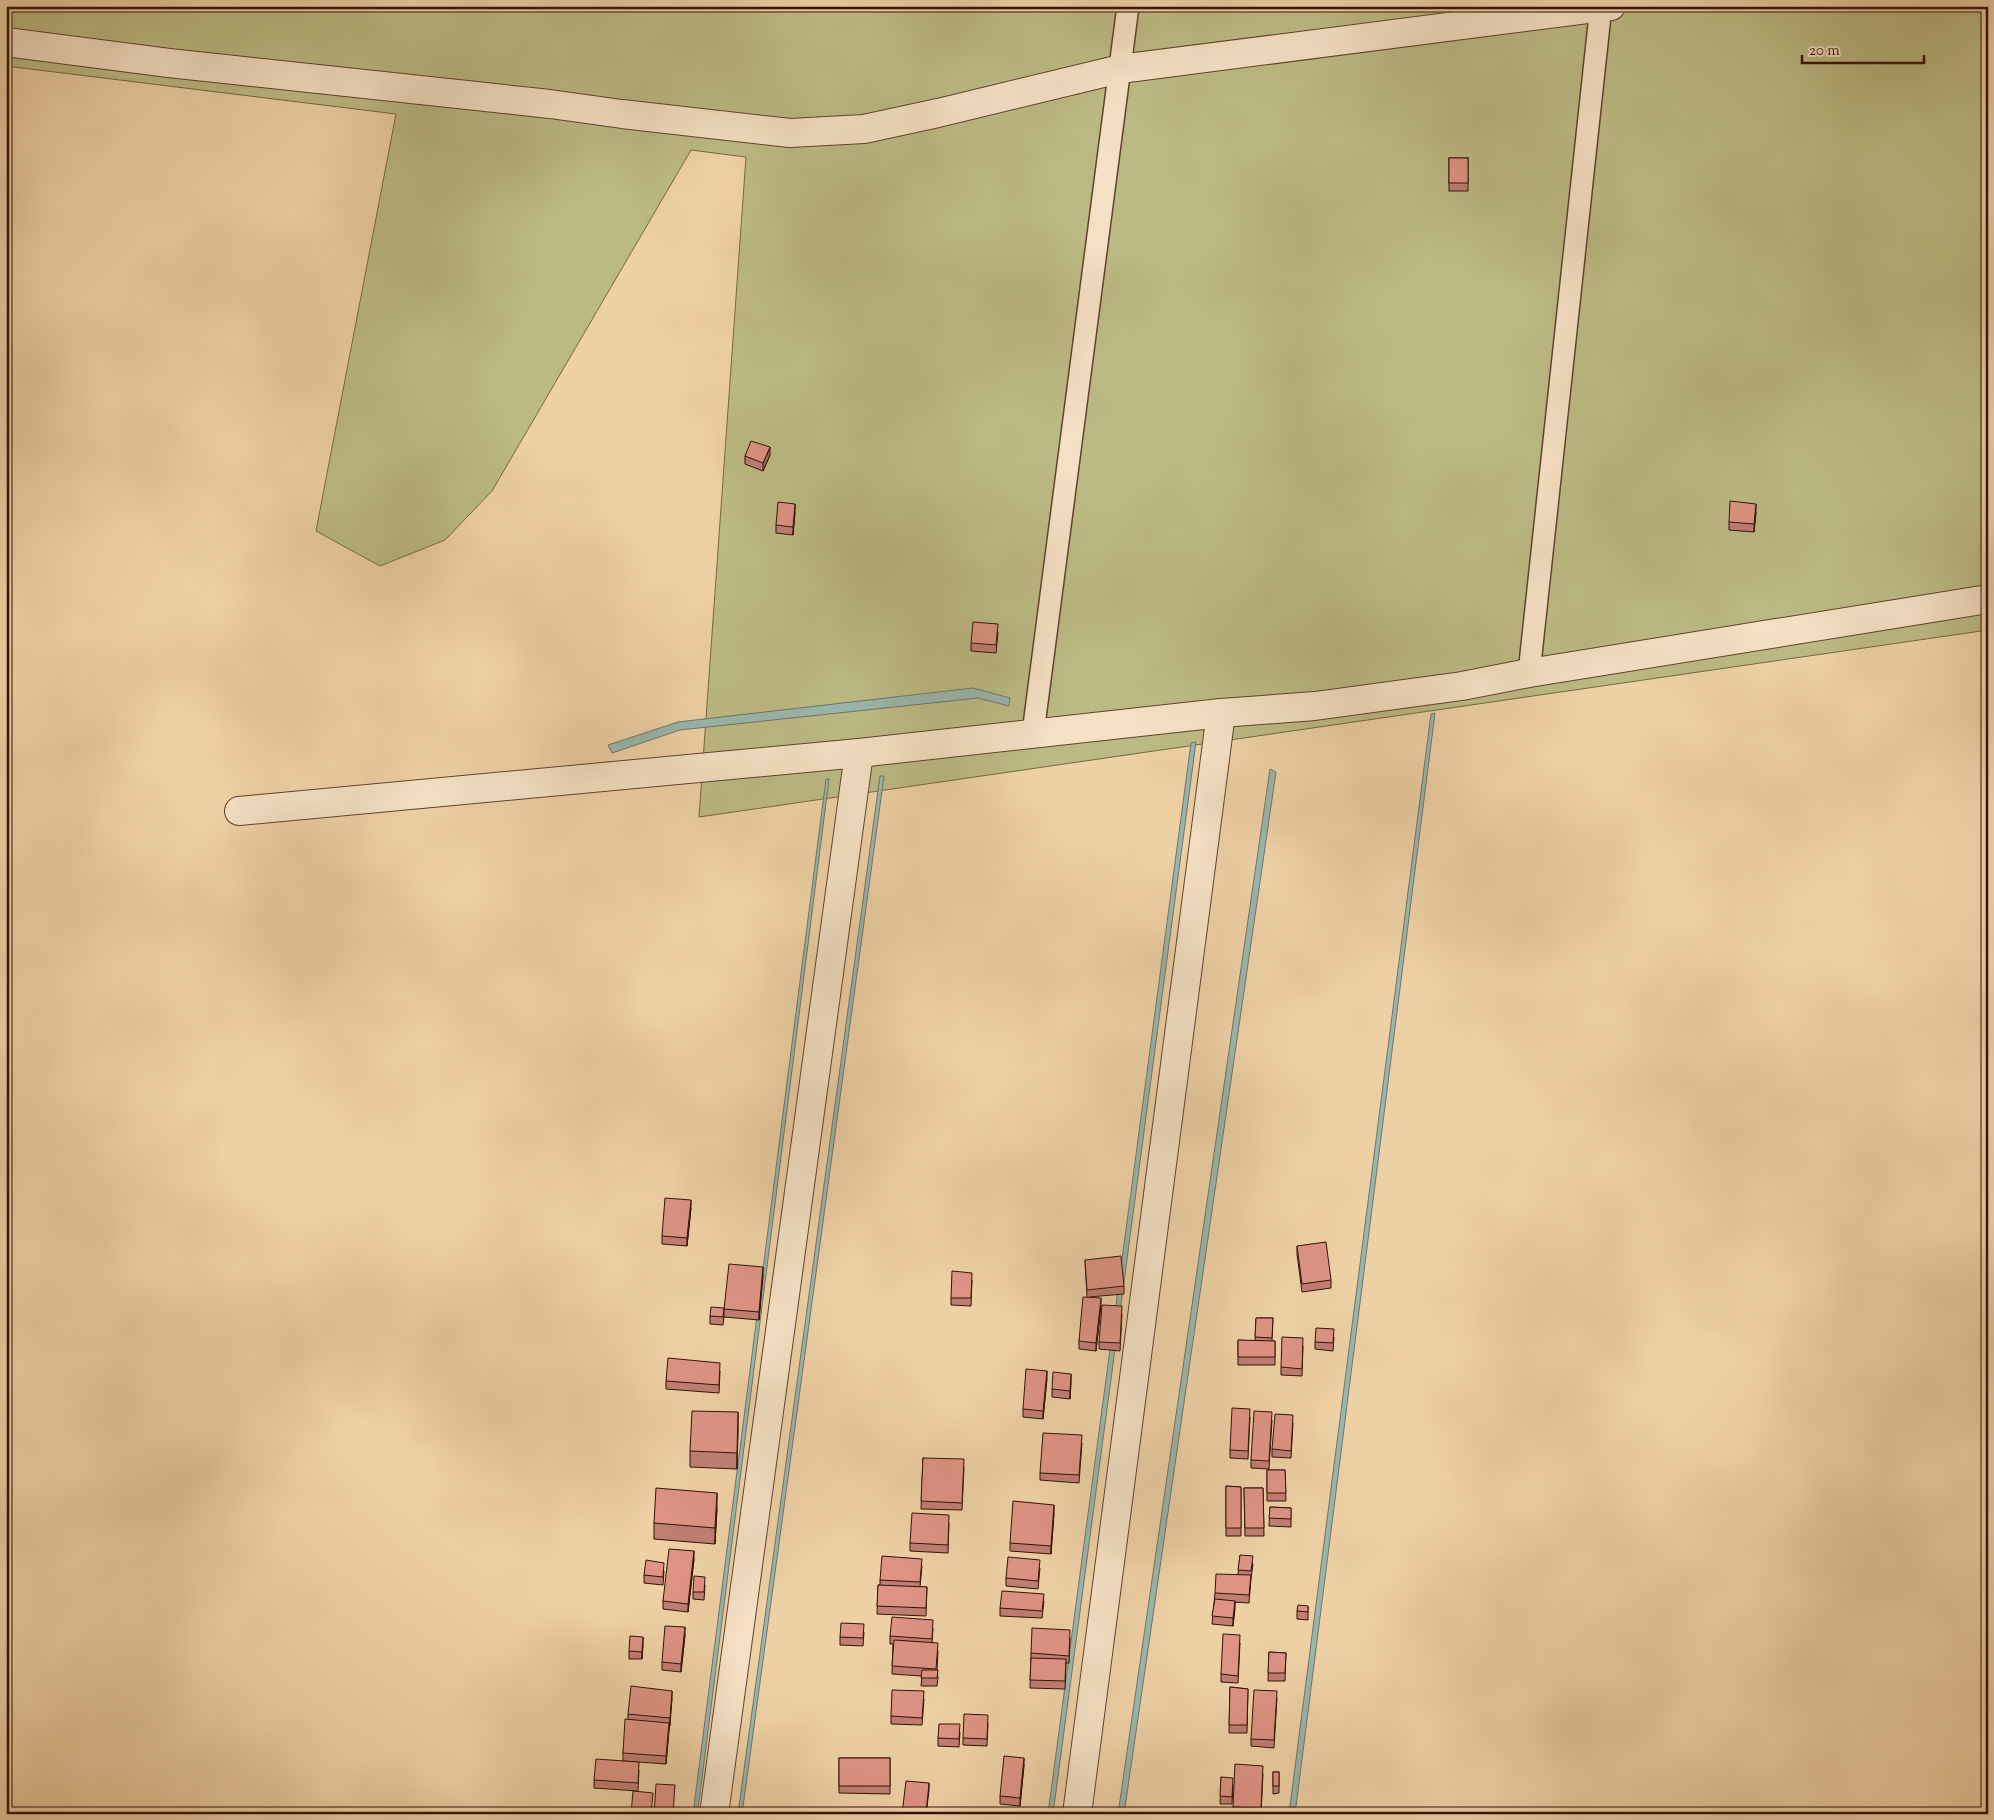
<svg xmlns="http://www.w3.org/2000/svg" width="1994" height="1820" font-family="'Sorts Mill Goudy',serif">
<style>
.green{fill:#bcba84;stroke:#776645}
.water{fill:#9ab6ac;stroke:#70746a}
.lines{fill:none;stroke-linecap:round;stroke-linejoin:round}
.service-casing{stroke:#61412e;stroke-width:24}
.minor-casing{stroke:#61412e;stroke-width:30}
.service{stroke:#f4e0c4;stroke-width:21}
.minor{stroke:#f4e0c4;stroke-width:28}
.wall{fill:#bf7e72;stroke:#321106}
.shaded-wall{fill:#9b675c;stroke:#321106}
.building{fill:#de9384;stroke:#321106}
</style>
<rect width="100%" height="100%" fill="#eed0a5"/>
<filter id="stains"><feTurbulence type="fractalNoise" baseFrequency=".004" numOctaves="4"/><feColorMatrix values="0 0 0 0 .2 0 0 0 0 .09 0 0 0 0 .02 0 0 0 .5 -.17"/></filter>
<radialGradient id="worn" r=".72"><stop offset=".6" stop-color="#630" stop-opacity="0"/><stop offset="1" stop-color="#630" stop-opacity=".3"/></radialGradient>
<path class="green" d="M6,6H1988V630L699,817L746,157L691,150L492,491L445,540L380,566L316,531L396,114L6,66Z"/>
<g class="water">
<path d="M973,688L1010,698L1009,706L978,698L680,730L612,753L608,745L678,722Z"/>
<path d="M1435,713L1295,1814H1289L1431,714Z"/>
<path d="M1196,742L1053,1814H1048L1191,743Z"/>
<path d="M1270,769L1276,772L1124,1814H1118Z"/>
<path d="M880,776H884L742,1814H738Z"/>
<path d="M826,779H829L700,1794L697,1814H693Z"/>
</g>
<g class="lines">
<defs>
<g id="service">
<path d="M1529,673L1601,6"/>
<path d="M1033,733L1128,6"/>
</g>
<g id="minor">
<path d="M6,42L169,63L550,104L622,114L790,133L864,129L938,113L1120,69L1611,6"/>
<path d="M239,811L859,753L1221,713L1315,706L1462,686L1529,673L1988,599"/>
<path d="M714,1814L859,753"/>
<path d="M1077,1814L1221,713"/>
</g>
</defs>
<use href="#service" class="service-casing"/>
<use href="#minor" class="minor-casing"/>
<use href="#service" class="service"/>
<use href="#minor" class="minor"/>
</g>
<g class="wall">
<rect x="1449" y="158" width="19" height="33"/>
<path d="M770,455L763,471L745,464V456Z"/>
<path d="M795,512L793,535L776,533V525Z"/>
<path d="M1756,512L1754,532L1729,530V522Z"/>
<path d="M998,632L996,653L971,651V643Z"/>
<path d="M691,1208L687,1246L662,1244V1236Z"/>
<path d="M1297,1246L1331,1280V1288L1302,1292L1297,1254Z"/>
<path d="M1085,1260L1124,1286V1294L1089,1297L1101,1306L1096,1351L1079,1349V1341L1087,1297Z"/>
<path d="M763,1275L759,1320L724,1317V1309Z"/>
<path d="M972,1280L971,1306L951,1305V1298Z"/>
<path d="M1122,1314L1120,1351L1099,1349V1342Z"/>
<path d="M710,1316H724L723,1325L710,1324Z"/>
<path d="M1256,1318H1273L1272,1341H1275V1365H1238V1340L1255,1341Z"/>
<path d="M1334,1337L1333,1351L1315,1349V1342Z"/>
<path d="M1303,1346L1302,1376L1281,1375V1367Z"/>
<path d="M720,1371L719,1393L666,1389V1381Z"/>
<path d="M1047,1378L1043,1419L1023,1417V1409Z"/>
<path d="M1071,1382L1070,1399L1052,1397V1389Z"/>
<path d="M1250,1417L1248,1459L1230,1458V1450Z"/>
<path d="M1272,1420L1269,1469L1251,1468V1460Z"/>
<path d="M1293,1423L1291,1458L1272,1457V1449Z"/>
<path d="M738,1428L737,1469L690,1467V1451Z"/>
<path d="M1082,1443L1079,1483L1040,1480V1473Z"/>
<path d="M923,1458L964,1467L962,1510L921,1509Z"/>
<path d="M1267,1470H1285L1286,1501H1267Z"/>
<path d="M1226,1486L1241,1487V1536H1226Z"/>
<path d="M1244,1488H1263L1264,1536H1245Z"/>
<path d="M1270,1507L1291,1508V1527L1269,1526Z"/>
<path d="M717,1508L715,1544L654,1539V1523Z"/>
<path d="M1054,1513L1051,1554L1010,1551V1543Z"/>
<path d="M949,1523L948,1553L910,1551V1543Z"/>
<path d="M1240,1555L1253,1564L1251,1579L1249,1603L1235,1602L1233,1626L1212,1624L1215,1593L1238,1575Z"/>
<path d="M694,1559L688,1612L663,1609V1601Z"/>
<path d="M922,1566L920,1587H927L926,1616L877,1614L878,1585H880V1580Z"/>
<path d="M1040,1568L1038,1589L1006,1586V1578Z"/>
<path d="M664,1571L663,1585L644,1583V1575Z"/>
<path d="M705,1585L704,1600L693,1599V1592Z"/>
<path d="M1044,1601L1042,1618L1000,1616V1608Z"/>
<path d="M1308,1606V1620L1297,1619V1611Z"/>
<path d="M933,1628L932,1643L938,1651L937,1670L938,1678L937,1686H921L922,1676L892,1674L893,1644H890V1636Z"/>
<path d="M864,1632L863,1646L840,1645V1637Z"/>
<path d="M685,1635L681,1672L662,1670V1662Z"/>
<path d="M1070,1638L1069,1663H1066L1065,1689L1030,1688L1031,1653Z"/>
<path d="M1240,1643L1238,1683L1221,1682V1674Z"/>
<path d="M643,1645L642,1659H629V1651Z"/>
<path d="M1269,1652L1286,1653L1285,1681H1268Z"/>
<path d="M1230,1687L1248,1689L1247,1733H1229Z"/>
<path d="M672,1698L666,1764L623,1761V1753L628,1720V1714Z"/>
<path d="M1277,1698L1274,1748L1251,1746V1739Z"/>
<path d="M924,1699L922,1725L891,1724V1716Z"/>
<path d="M988,1723L987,1746L963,1745V1738Z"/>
<path d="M960,1732L959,1747L938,1746V1738Z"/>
<path d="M839,1758H890V1794L839,1793Z"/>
<path d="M1024,1765L1020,1806L1000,1804V1796Z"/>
<path d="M639,1770L638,1791L594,1788V1780Z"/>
<path d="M1273,1772H1279V1793L1273,1794Z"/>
<path d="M1263,1774L1261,1814H1233V1807Z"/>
<path d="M1221,1777L1233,1785L1232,1804H1220Z"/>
</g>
<g class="shaded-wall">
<path d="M770,447V455L763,471V463Z"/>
<path d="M795,504V512L793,535V527Z"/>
<path d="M1756,504V512L1754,532V524Z"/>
<path d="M691,1200V1208L687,1246V1238Z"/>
<path d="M763,1267V1275L759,1320V1312Z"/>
<path d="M1101,1298V1306L1096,1351V1343Z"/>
<path d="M1047,1371V1378L1043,1419V1411Z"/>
<path d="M1071,1374V1382L1070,1399V1391Z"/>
<path d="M738,1412V1428L737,1469V1453Z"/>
<path d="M717,1493V1508L715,1544V1528Z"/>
<path d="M1054,1505V1513L1051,1554V1546Z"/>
<path d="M694,1551V1559L688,1612V1604Z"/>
<path d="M1235,1601V1609L1233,1626V1618Z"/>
<path d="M685,1627V1635L681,1672V1664Z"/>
<path d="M643,1637V1645L642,1659V1652Z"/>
<path d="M672,1691V1698L670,1726V1718Z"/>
<path d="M669,1723V1730L666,1764V1756Z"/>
<path d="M1024,1758V1765L1020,1806V1798Z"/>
<path d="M929,1783V1791L926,1814Z"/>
</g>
<g class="building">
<rect x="1449" y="158" width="19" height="25"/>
<path d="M751,441L770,447L763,463L745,456Z"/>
<path d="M1730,501L1756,504L1754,524L1729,522Z"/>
<path d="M778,502L795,504L793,527L776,525Z"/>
<path d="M973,622L998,624L996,645L971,643Z"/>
<path d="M665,1198L691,1200L687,1238L662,1236Z"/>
<path d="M1326,1242L1331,1280L1302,1284L1297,1246Z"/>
<path d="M1121,1256L1124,1286L1087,1290L1085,1260Z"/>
<path d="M729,1264L763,1267L759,1312L724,1309Z"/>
<path d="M952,1271L972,1273L971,1298H951Z"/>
<path d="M1083,1297L1101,1298L1096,1343L1079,1341Z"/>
<path d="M1102,1305L1122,1306L1120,1343L1099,1342Z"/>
<path d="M711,1307L724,1308L723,1317L710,1316Z"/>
<path d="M1256,1318H1273L1272,1338L1255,1337Z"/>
<path d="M1316,1328L1334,1329L1333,1343L1315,1342Z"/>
<path d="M1282,1337L1303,1338L1302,1369L1281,1367Z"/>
<path d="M1238,1340L1275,1341V1357H1238Z"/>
<path d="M668,1358L720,1363L719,1385L666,1381Z"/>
<path d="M1026,1369L1047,1371L1043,1411L1023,1409Z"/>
<path d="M1053,1372L1071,1374L1070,1391L1052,1389Z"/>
<path d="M1232,1408L1250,1409L1248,1451L1230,1450Z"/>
<path d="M692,1411L738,1412L737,1453L690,1451Z"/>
<path d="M1254,1411L1272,1412L1269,1461L1251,1460Z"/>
<path d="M1275,1414L1293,1415L1291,1451L1272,1449Z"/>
<path d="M1043,1433L1082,1435L1079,1475L1040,1473Z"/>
<path d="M923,1458L964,1459L962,1503L921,1501Z"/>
<path d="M1267,1470H1285L1286,1493H1267Z"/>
<path d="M1226,1486L1241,1487V1528H1226Z"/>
<path d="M656,1488L717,1493L715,1528L654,1523Z"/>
<path d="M1244,1488H1263L1264,1528H1245Z"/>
<path d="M1013,1501L1054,1505L1051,1546L1010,1543Z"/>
<path d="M1270,1507L1291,1508V1519L1269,1518Z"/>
<path d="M912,1513L949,1515L948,1545L910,1543Z"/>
<path d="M669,1549L694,1551L688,1604L663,1601Z"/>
<path d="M1240,1555L1253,1556L1251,1571L1238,1570Z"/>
<path d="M882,1556L922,1559L920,1582L880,1580Z"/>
<path d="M1008,1557L1040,1560L1038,1581L1006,1578Z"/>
<path d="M646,1560L664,1563L663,1577L644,1575Z"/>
<path d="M1216,1574L1251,1575L1249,1595L1215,1593Z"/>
<path d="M694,1576L705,1577L704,1592H693Z"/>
<path d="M878,1585L927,1587L926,1608L877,1606Z"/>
<path d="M1002,1591L1044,1594L1042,1611L1000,1608Z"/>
<path d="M1215,1599L1235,1601L1233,1618L1212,1616Z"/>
<path d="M1298,1605L1308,1606V1612L1297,1611Z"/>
<path d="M892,1617L933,1620L932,1639L890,1636Z"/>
<path d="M841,1623L864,1624L863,1638L840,1637Z"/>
<path d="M665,1626L685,1627L681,1664L662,1662Z"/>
<path d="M1032,1628L1070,1630L1069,1656L1031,1653Z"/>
<path d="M1223,1634L1240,1635L1238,1676L1221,1674Z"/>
<path d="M630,1636L643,1637L642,1652L629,1651Z"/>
<path d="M894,1640L938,1643L936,1669L892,1666Z"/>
<path d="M1269,1652L1286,1653L1285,1673H1268Z"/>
<path d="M1031,1658L1066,1659L1065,1681L1030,1680Z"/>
<path d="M922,1670H938L937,1678H921Z"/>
<path d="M631,1686L672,1691L670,1718L628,1714Z"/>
<path d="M1230,1687L1248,1689L1247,1725H1229Z"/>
<path d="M892,1690L924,1691L922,1718L891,1716Z"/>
<path d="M1254,1690L1277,1691L1274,1740L1251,1739Z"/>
<path d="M964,1714L988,1715L987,1739L963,1738Z"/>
<path d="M625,1719L669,1723L666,1756L623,1753Z"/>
<path d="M939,1724H960L959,1739L938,1738Z"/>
<path d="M1004,1756L1024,1758L1020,1798L1000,1796Z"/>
<rect x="839" y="1758" width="51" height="28"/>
<path d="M596,1759L639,1762L638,1783L594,1780Z"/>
<path d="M1235,1764L1263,1766L1261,1808L1233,1807Z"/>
<rect x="1273" y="1772" width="6" height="14"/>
<path d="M1221,1777L1233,1778L1232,1797L1220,1796Z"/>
<path d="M906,1781L929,1783L926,1814H902Z"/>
<path d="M656,1784L675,1785L673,1814H654Z"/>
<path d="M633,1791L653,1793L651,1814H631Z"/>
</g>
<rect width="1994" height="1820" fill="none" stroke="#eed0a5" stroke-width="25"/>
<rect x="8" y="8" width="1979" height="1805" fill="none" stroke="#321106" stroke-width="2.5"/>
<rect x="12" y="12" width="1969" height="1795" fill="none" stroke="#321106"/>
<path d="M1802 55v8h122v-8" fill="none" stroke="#321106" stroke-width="2.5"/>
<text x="1809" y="55" font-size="15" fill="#321106" stroke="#f4e0c4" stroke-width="4" paint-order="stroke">20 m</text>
<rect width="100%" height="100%" filter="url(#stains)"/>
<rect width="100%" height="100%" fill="url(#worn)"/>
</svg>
